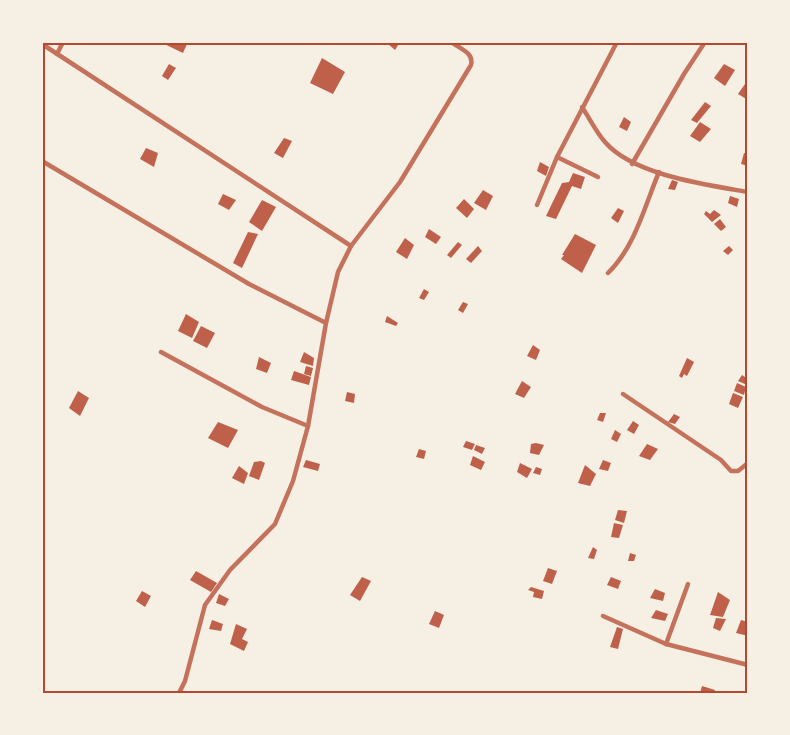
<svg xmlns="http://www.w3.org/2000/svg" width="790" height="735" font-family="'Alegreya Sans',sans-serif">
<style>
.building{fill:#bf614a}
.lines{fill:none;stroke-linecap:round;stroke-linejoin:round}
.minor{stroke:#c5725c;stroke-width:4.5}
.neatline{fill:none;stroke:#b5482f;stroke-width:2}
</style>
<rect width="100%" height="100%" fill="#f6efe4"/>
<g class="building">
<path d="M160,42H183L187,44L183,53Z"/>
<path d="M389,42H400L395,50L388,44Z"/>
<path d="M322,58L345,72L333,94L310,83Z"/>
<path d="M169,64L176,68L168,80L162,76Z"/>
<path d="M724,64L735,70L725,86L714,78Z"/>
<path d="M745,84L748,86V100L738,94Z"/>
<path d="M705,102L711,106L697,123L691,120Z"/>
<path d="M624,117L631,122L627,131L619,127Z"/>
<path d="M700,122L711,129L700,142L690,136Z"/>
<path d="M284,138L292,141L283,158L274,153Z"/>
<path d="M146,148L158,153L154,167L140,159Z"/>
<path d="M744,153L748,154V166L741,164Z"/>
<path d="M540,162L549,167L546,176L537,171Z"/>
<path d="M573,173L585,177L581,189L572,186L556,219L546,216L562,183L569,182Z"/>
<path d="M672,180L678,182L675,190L668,189Z"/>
<path d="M483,190L493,196L486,210L474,203Z"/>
<path d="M223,194L236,200L229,210L218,204Z"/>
<path d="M730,196L739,199L737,207L728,203Z"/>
<path d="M464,199L474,209L467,218L456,208Z"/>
<path d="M262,200L276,207L262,231L249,222Z"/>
<path d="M618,208L624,211L618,223L611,218Z"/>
<path d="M714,210L721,215L712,222L704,214L706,211L710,214Z"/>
<path d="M720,219L726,227L721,231L714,224Z"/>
<path d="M429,229L441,237L436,244L425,237Z"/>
<path d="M248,232L258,234L242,268L233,263Z"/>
<path d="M575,234L596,245L582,273L561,259L564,255H562Z"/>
<path d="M405,238L414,245L407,259L396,252Z"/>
<path d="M458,242L462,245L451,258L447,255Z"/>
<path d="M478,246L482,251L471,263L466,259Z"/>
<path d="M729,246L733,250L728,255L723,251Z"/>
<path d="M424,289L429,292L424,300L419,298Z"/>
<path d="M463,302L468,304L463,313L458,310Z"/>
<path d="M186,314L199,322L192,338L178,331Z"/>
<path d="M387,316L398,323L396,326L385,322Z"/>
<path d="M201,326L215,333L207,348L193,341Z"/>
<path d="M533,345L540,350L536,360L527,356Z"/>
<path d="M304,352L314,358L313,366L300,362Z"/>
<path d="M259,357L271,363L267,373L256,369Z"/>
<path d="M687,358L694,362L687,376L684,374L682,378L679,376Z"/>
<path d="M306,366L313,368L311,376L304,374Z"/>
<path d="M294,371L311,377L309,385L291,380Z"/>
<path d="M742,375L748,379L747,385L738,381Z"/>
<path d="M522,381L531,387L524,398L515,394Z"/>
<path d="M737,383L746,387L744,395L734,391Z"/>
<path d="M78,391L89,398L80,416L69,408Z"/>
<path d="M347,392L355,394L354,403L345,401Z"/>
<path d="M733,393L743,397L738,408L729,404Z"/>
<path d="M600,413H606L603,422L597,420Z"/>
<path d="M674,414L680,417L675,424L668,422Z"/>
<path d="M633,421L639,425L634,434L627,430Z"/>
<path d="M218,422L238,430L228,448L208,438Z"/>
<path d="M615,430L621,434L617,442L611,439Z"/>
<path d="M466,441L475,444L472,450L463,447Z"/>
<path d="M536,443L544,445L539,455L530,453L531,444Z"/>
<path d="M647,444L658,449L650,460L639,456Z"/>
<path d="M476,445L485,448L482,454L474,450Z"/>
<path d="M419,449L426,451L424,459L416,457Z"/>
<path d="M473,456L485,462L481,470L470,465Z"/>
<path d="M306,460L320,464L318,471L303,467Z"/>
<path d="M603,460L611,463L608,471L599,469Z"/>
<path d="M261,461L265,463L259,480L249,476L254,462Z"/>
<path d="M520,463L532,469L527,478L517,472Z"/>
<path d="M585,465L596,474L590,486L578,483Z"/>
<path d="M239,466L248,473L244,484L232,478Z"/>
<path d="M536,467L542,469L540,475L533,473Z"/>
<path d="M618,510L627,511L624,523L615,520Z"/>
<path d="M614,523L623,525L619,538L611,537Z"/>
<path d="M593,547L597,550L594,559L588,558Z"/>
<path d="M630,553L636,555L634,561H628Z"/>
<path d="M548,568L557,571L552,584L543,581Z"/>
<path d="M196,571L217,583L211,592L190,580Z"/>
<path d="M362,577L371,581L360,601L350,595Z"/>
<path d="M611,577L621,581L618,589L607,585Z"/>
<path d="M531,587L544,591L542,599L533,597L534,592L528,590Z"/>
<path d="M655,589L665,593L663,601L650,598Z"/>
<path d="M142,591L151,596L145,607L136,601Z"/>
<path d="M718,592L730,600L723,617L710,615Z"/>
<path d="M219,594L229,599L225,606L216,603Z"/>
<path d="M656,610L668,614L665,621L651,618Z"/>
<path d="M435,611L444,615L439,628L429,624Z"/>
<path d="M716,618L726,619L720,631L713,628Z"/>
<path d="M212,620L223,624L221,631L209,629Z"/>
<path d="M741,620L748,622V636L736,633Z"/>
<path d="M236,624L247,629L242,639L248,642L244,651L230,644Z"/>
<path d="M617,627L623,629L618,649L610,647Z"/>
<path d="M702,686L715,690L714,693H700Z"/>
</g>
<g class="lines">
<g class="minor">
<path d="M42,44L351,246"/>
<path d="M57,54L63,42"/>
<path d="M582,107C590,119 596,132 605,142C633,175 707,185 748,192"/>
<path d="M557,157L598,177"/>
<path d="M42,161L249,284L326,323"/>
<path d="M632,164L684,74L705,42"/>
<path d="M537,205L557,157L617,42"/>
<path d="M608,273C635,247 645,205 659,172"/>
<path d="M161,352L262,407L308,426"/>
<path d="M623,394L721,460L731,471H738L748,463"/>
<path d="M603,616L666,644L748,665"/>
<path d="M666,644L688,584"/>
<path d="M179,693L185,681L205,605L230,570L275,524L293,481L308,426L326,323L338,272L351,246L400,182L471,65C474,52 460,49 451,42"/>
</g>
</g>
<rect width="790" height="735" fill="none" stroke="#f6efe4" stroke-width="87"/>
<rect x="44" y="44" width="702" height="648" class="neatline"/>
</svg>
